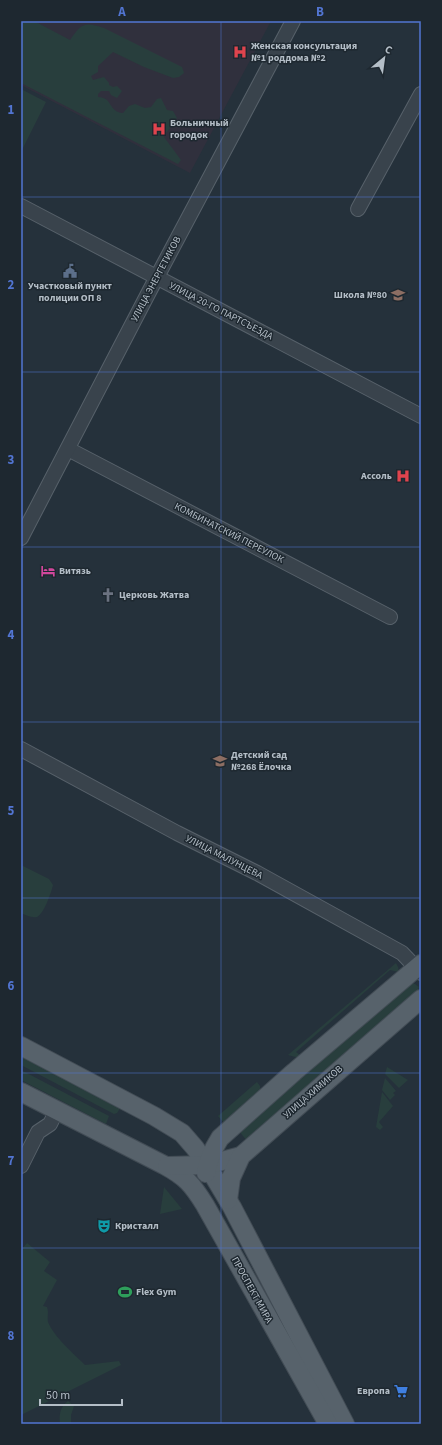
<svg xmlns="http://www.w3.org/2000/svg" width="442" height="1445" font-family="'Source Sans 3',sans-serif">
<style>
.medical{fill:#30303d}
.green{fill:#283e3d}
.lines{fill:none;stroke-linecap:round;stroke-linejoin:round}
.minor-casing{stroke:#57616a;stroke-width:16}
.major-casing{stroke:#424c55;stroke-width:20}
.minor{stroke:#39434c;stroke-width:14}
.major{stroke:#57626b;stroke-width:18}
.grid{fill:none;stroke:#5275d2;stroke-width:1;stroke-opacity:0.55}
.labels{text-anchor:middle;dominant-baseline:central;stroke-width:3;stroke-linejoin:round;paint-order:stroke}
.poi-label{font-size:10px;font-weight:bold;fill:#b4bec7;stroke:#1e2830;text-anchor:start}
.street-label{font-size:10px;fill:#b4bec7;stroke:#1e2830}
.neatline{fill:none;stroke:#5275d2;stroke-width:1.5}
.grid-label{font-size:13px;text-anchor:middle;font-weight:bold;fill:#5275d2}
</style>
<rect width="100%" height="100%" fill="#25313b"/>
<path class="medical" d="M21,21H271L190,173L21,85Z"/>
<g class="green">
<path d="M21,21H34L70,40C81,24 84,21 104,28L182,67L184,73L179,77L173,78L144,67L113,52L98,66V72L91,76L93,80L104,77L109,83V85L113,87L117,86L122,91L117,98L111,95L109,91H101L98,94V97C113,97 108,112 123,113L129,106L135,104L145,108L151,107L157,99L161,98L167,110L173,111L177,118L167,132L163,134L164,137L181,160L178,164L21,83Z"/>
<path d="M21,89L46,102L21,152Z"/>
<path d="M21,865L49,879L53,885C51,893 44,914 37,917C31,918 26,915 21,913Z"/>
<path d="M396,963L398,967L399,972L390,970L296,1052L301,1056L299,1058L288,1055Z"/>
<path d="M412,983L415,984L419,987L417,993L247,1141L239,1131Z"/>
<path d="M21,1054L121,1107L117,1113L114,1114L21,1065Z"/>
<path d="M387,1067L408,1080L399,1088L385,1074Z"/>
<path d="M21,1070L109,1116L106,1124L21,1080Z"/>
<path d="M385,1078L396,1091L393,1093L395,1095L390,1100L382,1090Z"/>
<path d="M257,1082L260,1086V1093L224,1123L218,1116Z"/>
<path d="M382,1092L393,1106L379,1122L383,1127L380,1130L376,1127Z"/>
<path d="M164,1187L182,1209L160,1214Z"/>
<path d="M27,1243L50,1262L44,1271L57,1280L43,1306L47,1307C49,1312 47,1317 48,1322C54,1337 74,1354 85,1365L119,1361L121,1365L21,1415V1249H22Z"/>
<path d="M68,1401L74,1406L71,1415V1424H60C59,1414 60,1407 68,1401Z"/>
</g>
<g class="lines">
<defs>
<g id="minor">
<path d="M21,206L421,416"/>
<path d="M358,209L421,94"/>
<path d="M68,449L390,617"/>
<path d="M21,538L150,290L293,21"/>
<path d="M21,749L177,833L257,873L402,953L421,973"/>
<path d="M21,1166L38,1132L50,1124L57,1110"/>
</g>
<g id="major">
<path d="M21,1046L154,1116L182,1133L195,1148L207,1165L232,1207L345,1424"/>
<path d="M21,1092L164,1165C186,1177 192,1184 205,1205L328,1424"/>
<path d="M167,1166L207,1165L241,1156"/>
<path d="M206,1173C208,1160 213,1149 220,1138L294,1072L421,964"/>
<path d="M228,1200L231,1178L241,1156L421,999"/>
</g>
</defs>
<use href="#minor" class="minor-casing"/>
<use href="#major" class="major-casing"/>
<use href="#minor" class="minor"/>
<use href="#major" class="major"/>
</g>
<path class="grid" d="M221,21V1424M21,197H421M21,372H421M21,547H421M21,722H421M21,898H421M21,1073H421M21,1248H421"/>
<defs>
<symbol id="hospital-bare" viewBox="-9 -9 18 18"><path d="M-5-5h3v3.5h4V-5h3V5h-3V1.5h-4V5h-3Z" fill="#e0444e" stroke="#1e2830" stroke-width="2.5" paint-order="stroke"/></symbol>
<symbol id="civic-bare" viewBox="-9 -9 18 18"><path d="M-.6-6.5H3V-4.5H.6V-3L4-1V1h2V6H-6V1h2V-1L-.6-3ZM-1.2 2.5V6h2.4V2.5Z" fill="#5c6f8a" stroke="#1e2830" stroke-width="2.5" paint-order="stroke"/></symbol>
<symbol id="school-bare" viewBox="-9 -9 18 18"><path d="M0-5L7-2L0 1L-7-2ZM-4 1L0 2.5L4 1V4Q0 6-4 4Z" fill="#8d6e63" stroke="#1e2830" stroke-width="2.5" paint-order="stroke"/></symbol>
<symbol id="hotel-bare" viewBox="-9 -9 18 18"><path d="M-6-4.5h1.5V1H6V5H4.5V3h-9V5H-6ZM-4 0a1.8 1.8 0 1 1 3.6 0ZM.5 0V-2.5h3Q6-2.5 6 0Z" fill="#d1479c" stroke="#1e2830" stroke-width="2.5" paint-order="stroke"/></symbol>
<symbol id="church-bare" viewBox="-9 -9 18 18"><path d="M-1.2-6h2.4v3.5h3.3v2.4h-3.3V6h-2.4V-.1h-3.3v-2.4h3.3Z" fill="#6b7280" stroke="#1e2830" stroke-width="2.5" paint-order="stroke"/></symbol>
<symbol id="theatre-bare" viewBox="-9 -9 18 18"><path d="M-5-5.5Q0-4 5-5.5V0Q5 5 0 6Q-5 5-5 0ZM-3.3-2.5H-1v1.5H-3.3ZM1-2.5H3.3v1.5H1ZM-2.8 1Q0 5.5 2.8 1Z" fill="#0f9aa8" stroke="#1e2830" stroke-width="2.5" paint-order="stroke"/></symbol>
<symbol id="stadium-bare" viewBox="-9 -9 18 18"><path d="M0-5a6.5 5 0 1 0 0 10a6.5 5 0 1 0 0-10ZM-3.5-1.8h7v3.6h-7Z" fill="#2e9e5b" stroke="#1e2830" stroke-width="2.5" paint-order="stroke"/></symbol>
<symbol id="supermarket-bare" viewBox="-9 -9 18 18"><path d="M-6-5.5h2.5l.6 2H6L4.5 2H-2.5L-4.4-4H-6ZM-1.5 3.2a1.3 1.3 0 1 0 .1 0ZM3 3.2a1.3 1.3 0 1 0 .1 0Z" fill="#3f7fe0" stroke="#1e2830" stroke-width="2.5" paint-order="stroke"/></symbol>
</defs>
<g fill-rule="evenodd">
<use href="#hospital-bare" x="230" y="42" width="20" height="20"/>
<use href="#hospital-bare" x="149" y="119" width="20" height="20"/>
<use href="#civic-bare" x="60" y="261" width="20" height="20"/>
<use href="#school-bare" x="388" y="285" width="20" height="20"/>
<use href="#hospital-bare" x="393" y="466" width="20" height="20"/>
<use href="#hotel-bare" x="38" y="561" width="20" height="20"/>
<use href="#church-bare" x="98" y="585" width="20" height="20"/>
<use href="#school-bare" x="210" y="751" width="20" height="20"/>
<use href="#theatre-bare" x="94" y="1216" width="20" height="20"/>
<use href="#stadium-bare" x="115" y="1282" width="20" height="20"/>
<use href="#supermarket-bare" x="391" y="1381" width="20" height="20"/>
</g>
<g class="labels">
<g class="poi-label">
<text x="251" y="46">Женская консультация<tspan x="251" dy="12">№1 роддома №2</tspan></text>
<text x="170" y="123">Больничный<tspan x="170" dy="12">городок</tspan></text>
<text x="70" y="286" text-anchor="middle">Участковый пункт<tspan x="70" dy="12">полиции ОП 8</tspan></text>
<text x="387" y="295" text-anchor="end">Школа №80</text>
<text x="392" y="476" text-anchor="end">Ассоль</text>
<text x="59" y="571">Витязь</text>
<text x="119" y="595">Церковь Жатва</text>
<text x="231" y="755">Детский сад<tspan x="231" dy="12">№268 Ёлочка</tspan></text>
<text x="115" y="1226">Кристалл</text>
<text x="136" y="1292">Flex Gym</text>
<text x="390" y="1391" text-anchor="end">Европа</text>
</g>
<g class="street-label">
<text transform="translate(156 279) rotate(-62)">УЛИЦА ЭНЕРГЕТИКОВ</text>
<text transform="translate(221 311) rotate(27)">УЛИЦА 20-ГО ПАРТСЪЕЗДА</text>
<text transform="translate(229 533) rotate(27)">КОМБИНАТСКИЙ ПЕРЕУЛОК</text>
<text transform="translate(224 857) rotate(27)">УЛИЦА МАЛУНЦЕВА</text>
<text transform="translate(313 1092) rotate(-41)">УЛИЦА ХИМИКОВ</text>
<text transform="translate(252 1290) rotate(61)">ПРОСПЕКТ МИРА</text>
</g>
</g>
<rect width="442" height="1445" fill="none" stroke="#1e2830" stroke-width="44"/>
<g transform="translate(384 58) rotate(29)" stroke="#1e2830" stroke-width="3" paint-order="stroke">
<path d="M0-3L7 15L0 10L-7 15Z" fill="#b4bec7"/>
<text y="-6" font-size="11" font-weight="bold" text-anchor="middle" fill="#b4bec7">С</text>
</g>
<path d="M40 1399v6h82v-6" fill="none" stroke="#b4bec7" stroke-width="2"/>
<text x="46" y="1399" font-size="12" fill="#b4bec7" stroke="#1e2830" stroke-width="3" paint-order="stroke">50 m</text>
<rect x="22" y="22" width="398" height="1401" class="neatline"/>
<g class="grid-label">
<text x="122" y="16">A</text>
<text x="320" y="16">B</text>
<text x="11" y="114">1</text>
<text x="11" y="289">2</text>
<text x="11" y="464">3</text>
<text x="11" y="639">4</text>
<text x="11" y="815">5</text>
<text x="11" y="990">6</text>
<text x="11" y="1165">7</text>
<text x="11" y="1340">8</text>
</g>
</svg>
